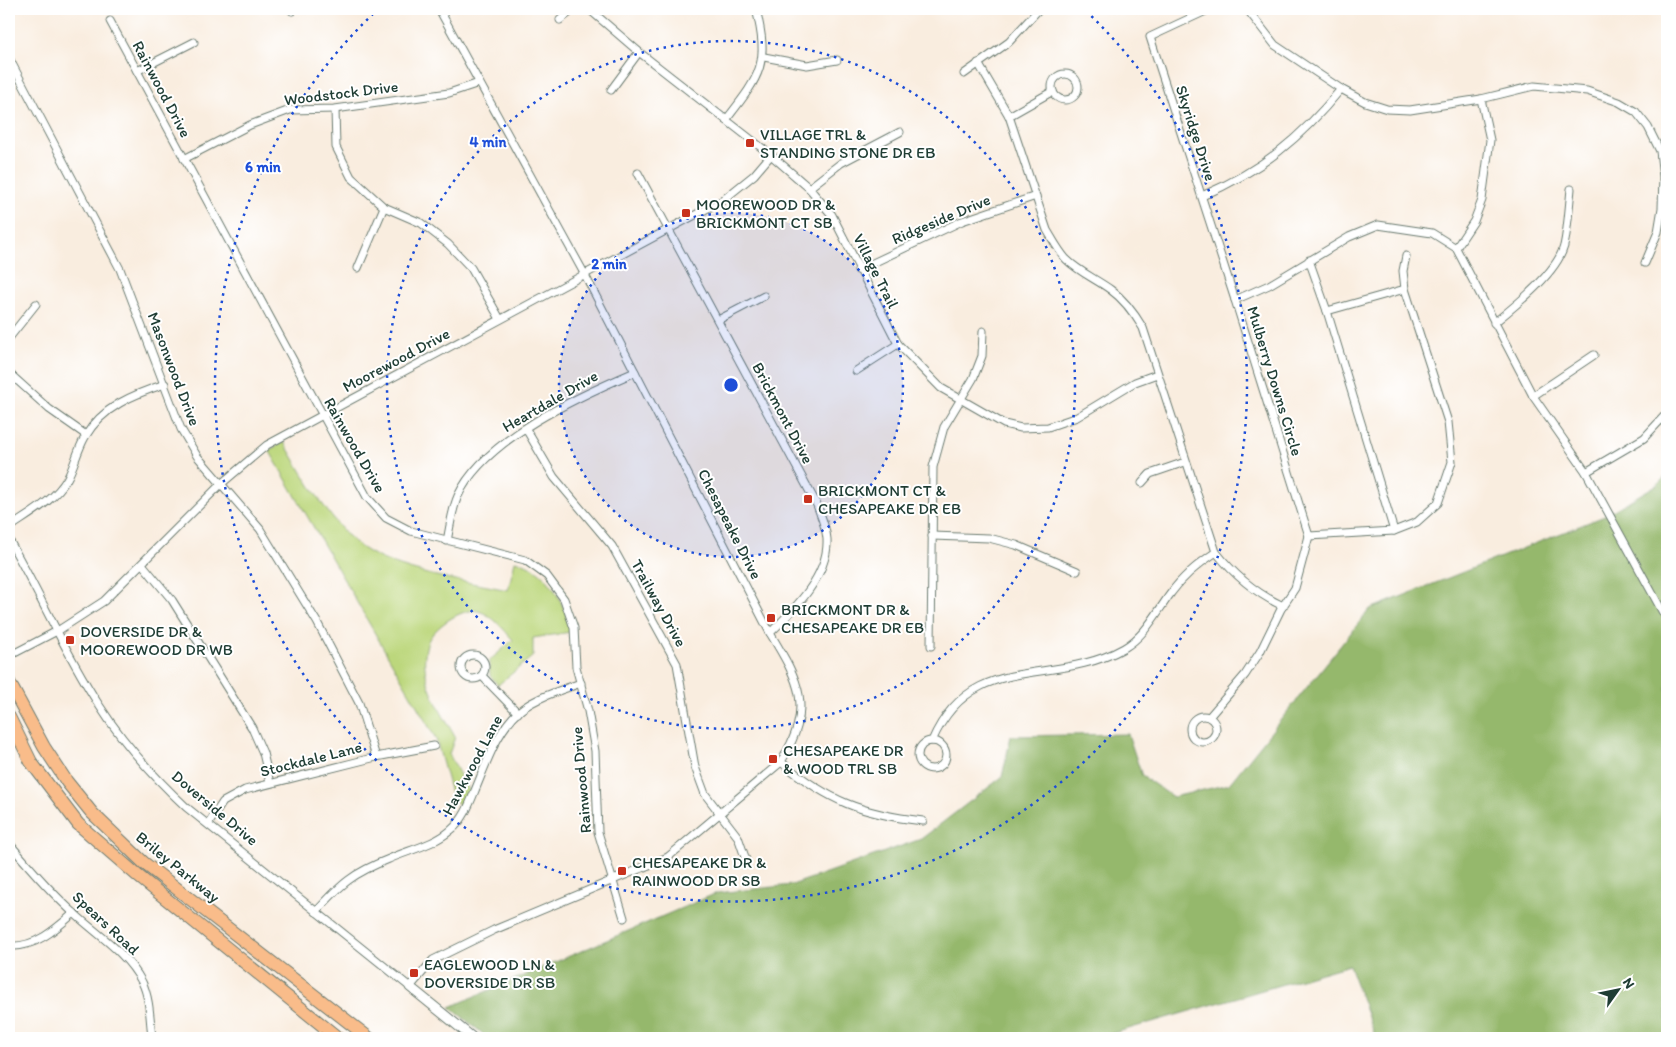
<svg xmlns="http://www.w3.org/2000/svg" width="1676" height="1047" font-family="Itim,sans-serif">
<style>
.green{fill:#bcd77c;stroke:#6e8a58}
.forest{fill:#95b86c;stroke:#5a7a50}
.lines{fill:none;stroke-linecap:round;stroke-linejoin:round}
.minor-casing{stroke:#6b7b70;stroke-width:9}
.tertiary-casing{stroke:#6b7b70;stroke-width:11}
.motorway-casing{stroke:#6b7b70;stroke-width:14}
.minor{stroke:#fff;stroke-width:7}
.tertiary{stroke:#fff;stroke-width:9}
.motorway{stroke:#f9bc8a;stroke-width:12}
.ring{fill:none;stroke:#1d4ed8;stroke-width:2.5;stroke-dasharray:2.5 5}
.poi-dot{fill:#c8321e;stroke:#fff;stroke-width:2}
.labels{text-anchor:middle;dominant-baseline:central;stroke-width:4;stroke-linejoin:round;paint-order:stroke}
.street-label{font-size:16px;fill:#1f3d34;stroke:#fff}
.poi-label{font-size:16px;fill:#1f3d34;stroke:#fff;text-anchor:start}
.centre{fill:#1d4ed8;stroke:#fff;stroke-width:2.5}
.ring-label{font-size:15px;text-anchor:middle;font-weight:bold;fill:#1d4ed8;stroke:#fff;stroke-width:4;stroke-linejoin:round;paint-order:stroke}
</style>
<rect width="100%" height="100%" fill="#fff"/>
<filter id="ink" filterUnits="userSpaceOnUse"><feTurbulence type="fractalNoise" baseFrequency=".02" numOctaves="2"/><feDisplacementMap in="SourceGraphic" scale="10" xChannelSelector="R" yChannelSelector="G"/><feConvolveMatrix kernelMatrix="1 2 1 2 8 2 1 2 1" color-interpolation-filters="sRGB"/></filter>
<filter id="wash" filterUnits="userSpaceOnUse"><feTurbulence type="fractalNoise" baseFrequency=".0096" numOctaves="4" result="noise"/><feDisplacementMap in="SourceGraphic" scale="20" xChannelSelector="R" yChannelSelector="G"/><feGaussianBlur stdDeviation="1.12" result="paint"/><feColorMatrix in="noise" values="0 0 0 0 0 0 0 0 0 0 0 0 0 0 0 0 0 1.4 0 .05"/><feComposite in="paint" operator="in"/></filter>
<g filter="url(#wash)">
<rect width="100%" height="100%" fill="#f9eddf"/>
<path class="green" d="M284,442C303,474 322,508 348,536C381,572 461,580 508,590L515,561C549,567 564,603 571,632L533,638V656L498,685L490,676L489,661L513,640C503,629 493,615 478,611C462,607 431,629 427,644C425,650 424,661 425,667C427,692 444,716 455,737L449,754L470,794L462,810L451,793L436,739L269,450Z"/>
<path class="forest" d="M1667,475V1038H1376L1349,965L1097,1038H488L450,1007L717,893L792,885L921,839L1002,777L1011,736L1128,734L1142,776L1173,797L1229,784L1370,609L1602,517L1658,484Z"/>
</g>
<g filter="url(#ink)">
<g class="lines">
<defs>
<g id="minor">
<path d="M589,9L639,52L771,155L809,188L832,215L898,344L941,388L1004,424L1021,428L1048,427L1077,417L1135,382L1157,374"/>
<path d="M1210,9L1150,37L1235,300"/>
<path d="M1247,9L1275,45L1341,89L1365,102L1387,109L1410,110L1481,99L1534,86L1587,91L1619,102L1636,112L1648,127L1660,151L1663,177L1662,208L1658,232L1645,263"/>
<path d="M292,11L293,9"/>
<path d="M560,20L574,9"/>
<path d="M110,21L367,497L386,518L411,531L525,560L547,576L564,599L574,628L576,667L588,711L595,751L598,832L624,918"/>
<path d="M764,57L807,65L837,60"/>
<path d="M9,58L120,269L181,429L197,456L260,529L317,622L359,703L376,757"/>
<path d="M978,63L1009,116L1047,230C1053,240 1058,250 1066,259C1079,272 1096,279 1111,290C1125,300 1134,313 1143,328L1216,552C1235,576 1255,593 1283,606"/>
<path d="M137,71L194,42"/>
<path d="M964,74L1009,42L1039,9"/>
<circle cx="1065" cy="87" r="13"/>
<path d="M611,90L639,52"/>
<path d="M335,109L336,147L351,177L384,207L421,223L448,244L471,268L500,319"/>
<path d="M1009,116L1053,91"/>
<path d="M726,120C760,76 770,65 756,9"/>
<path d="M184,159L250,125L290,110L335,109L449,93L479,83"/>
<path d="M638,173L817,505C821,516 826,527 827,539C829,575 794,610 770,633"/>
<path d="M809,188L841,163L900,132"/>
<path d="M1202,196C1262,170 1300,139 1341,89"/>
<path d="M1456,248L1474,221L1482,200L1490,140L1481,99"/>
<path d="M1406,256L1403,271L1405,289L1448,422L1452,462L1438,503L1417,522L1394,531L1309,536L1235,300L1269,285L1349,237L1378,225L1432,233L1456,248L1533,396L1586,472L1667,620"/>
<path d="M1309,260L1327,311L1405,289"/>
<path d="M358,268L384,207"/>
<path d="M858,270L962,221L1036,196"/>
<path d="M1327,311L1394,531"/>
<path d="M718,320L764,296"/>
<path d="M1494,323C1515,306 1557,273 1564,246C1568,228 1569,208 1571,189"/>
<path d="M9,338L36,304"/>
<path d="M856,371L898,344"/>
<path d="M9,373L49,409L86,435"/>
<path d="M1533,396L1594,355"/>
<path d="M526,429L554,477L612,546L677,664L695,767L705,794L738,837L746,860"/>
<path d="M1586,472L1644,438L1667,413"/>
<path d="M1142,483L1150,474L1185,462"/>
<path d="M9,528C29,514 54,501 67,479C74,467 77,451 85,437C102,407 134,394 165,384"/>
<path d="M932,536L989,538L1016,545L1077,571"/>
<path d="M9,540C40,594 65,653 99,705C123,743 153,776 186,807L410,987L433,960L494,930L668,857L781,762C814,707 800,683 770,633L585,275L439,9"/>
<path d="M447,541C450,527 452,509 458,496C484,439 579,396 635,372"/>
<path d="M143,565L172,600L252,728L263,753L270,783"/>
<path d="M931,646L933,467L944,427L973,379L982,356L983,331"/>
<circle cx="473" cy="667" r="12"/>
<path d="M9,656L59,630L104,601L221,484L267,445L723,200L754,175L771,155"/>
<path d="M482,676L518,713"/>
<circle cx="1203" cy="729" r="13"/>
<path d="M1209,717L1245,675L1260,652L1281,609L1295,588L1309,536"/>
<path d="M932,741C972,649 1053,688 1124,648C1146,635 1156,613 1171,593C1183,576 1198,564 1216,552"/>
<circle cx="932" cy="755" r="14"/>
<path d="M781,762C829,801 861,814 923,821"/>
<path d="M209,823L223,802L245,790L376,757L434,746"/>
<path d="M9,843C29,867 51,893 75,914C99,936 126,952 142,982C150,998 150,1020 152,1038"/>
<path d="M316,912C341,884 353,873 389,859C409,850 434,845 451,830C464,820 470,803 476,788C486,764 495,737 513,717C529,699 559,691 581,683"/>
<path d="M9,946C35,948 56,929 74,913"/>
</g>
<path id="tertiary" d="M410,987L473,1038"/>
<g id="motorway">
<path d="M9,682L44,747L67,782L92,813L144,863L369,1038"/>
<path d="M9,717L31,762L78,824L138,876L338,1038"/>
</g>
</defs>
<use href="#minor" class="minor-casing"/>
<use href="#tertiary" class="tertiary-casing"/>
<use href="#motorway" class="motorway-casing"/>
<use href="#minor" class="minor"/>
<use href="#tertiary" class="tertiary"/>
<use href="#motorway" class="motorway"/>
</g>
</g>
<circle cx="731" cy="385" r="172" fill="#1d4ed8" fill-opacity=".12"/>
<g class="ring">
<circle cx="731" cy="385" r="172"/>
<circle cx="731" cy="385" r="344"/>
<path d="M1086 11A516 516 0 1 1 376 11"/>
</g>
<g class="poi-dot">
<rect x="745" y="138" width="10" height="10" rx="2.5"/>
<rect x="681" y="208" width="10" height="10" rx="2.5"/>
<rect x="803" y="494" width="10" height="10" rx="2.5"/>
<rect x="766" y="613" width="10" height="10" rx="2.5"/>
<rect x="65" y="635" width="10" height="10" rx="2.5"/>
<rect x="768" y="754" width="10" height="10" rx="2.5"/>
<rect x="617" y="866" width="10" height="10" rx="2.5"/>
<rect x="409" y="968" width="10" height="10" rx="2.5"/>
</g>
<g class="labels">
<g class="street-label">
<text transform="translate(162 89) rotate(62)">Rainwood Drive</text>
<text transform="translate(341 93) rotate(-7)">Woodstock Drive</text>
<text transform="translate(1196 133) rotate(72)">Skyridge Drive</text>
<text transform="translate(941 219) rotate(-23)">Ridgeside Drive</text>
<text transform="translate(876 271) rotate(63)">Village Trail</text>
<text transform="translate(396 360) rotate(-28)">Moorewood Drive</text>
<text transform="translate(174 369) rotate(69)">Masonwood Drive</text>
<text transform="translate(1275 381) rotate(73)">Mulberry Downs Circle</text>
<text transform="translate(550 401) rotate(-30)">Heartdale Drive</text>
<text transform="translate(783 413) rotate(62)">Brickmont Drive</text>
<text transform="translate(355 445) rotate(60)">Rainwood Drive</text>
<text transform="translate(730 524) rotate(63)">Chesapeake Drive</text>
<text transform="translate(659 603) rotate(61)">Trailway Drive</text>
<text transform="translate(311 759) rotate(-14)">Stockdale Lane</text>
<text transform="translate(472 765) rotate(-62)">Hawkwood Lane</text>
<text transform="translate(581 780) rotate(-95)">Rainwood Drive</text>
<text transform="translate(215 808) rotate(40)">Doverside Drive</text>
<text transform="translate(178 867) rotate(39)">Briley Parkway</text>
<text transform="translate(106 923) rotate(43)">Spears Road</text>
</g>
<g class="poi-label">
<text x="760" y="134">VILLAGE TRL &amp;<tspan x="760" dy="18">STANDING STONE DR EB</tspan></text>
<text x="696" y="204">MOOREWOOD DR &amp;<tspan x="696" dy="18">BRICKMONT CT SB</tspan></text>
<text x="818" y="490">BRICKMONT CT &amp;<tspan x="818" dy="18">CHESAPEAKE DR EB</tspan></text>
<text x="781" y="609">BRICKMONT DR &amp;<tspan x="781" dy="18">CHESAPEAKE DR EB</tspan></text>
<text x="80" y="631">DOVERSIDE DR &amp;<tspan x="80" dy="18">MOOREWOOD DR WB</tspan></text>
<text x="783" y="750">CHESAPEAKE DR<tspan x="783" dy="18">&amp; WOOD TRL SB</tspan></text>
<text x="632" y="862">CHESAPEAKE DR &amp;<tspan x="632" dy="18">RAINWOOD DR SB</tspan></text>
<text x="424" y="964">EAGLEWOOD LN &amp;<tspan x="424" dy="18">DOVERSIDE DR SB</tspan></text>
</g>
</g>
<circle cx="731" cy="385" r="8" class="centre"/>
<g class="ring-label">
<text x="488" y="147">4 min</text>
<text x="263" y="172">6 min</text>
<text x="609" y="269">2 min</text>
</g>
<rect width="1676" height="1047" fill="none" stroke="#fff" stroke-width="30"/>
<g transform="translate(1618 990) rotate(57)" stroke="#ffffff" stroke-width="4" paint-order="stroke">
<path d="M0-4L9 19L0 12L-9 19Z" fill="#1f3d34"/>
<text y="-8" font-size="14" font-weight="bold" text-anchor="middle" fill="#1f3d34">N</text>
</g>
</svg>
